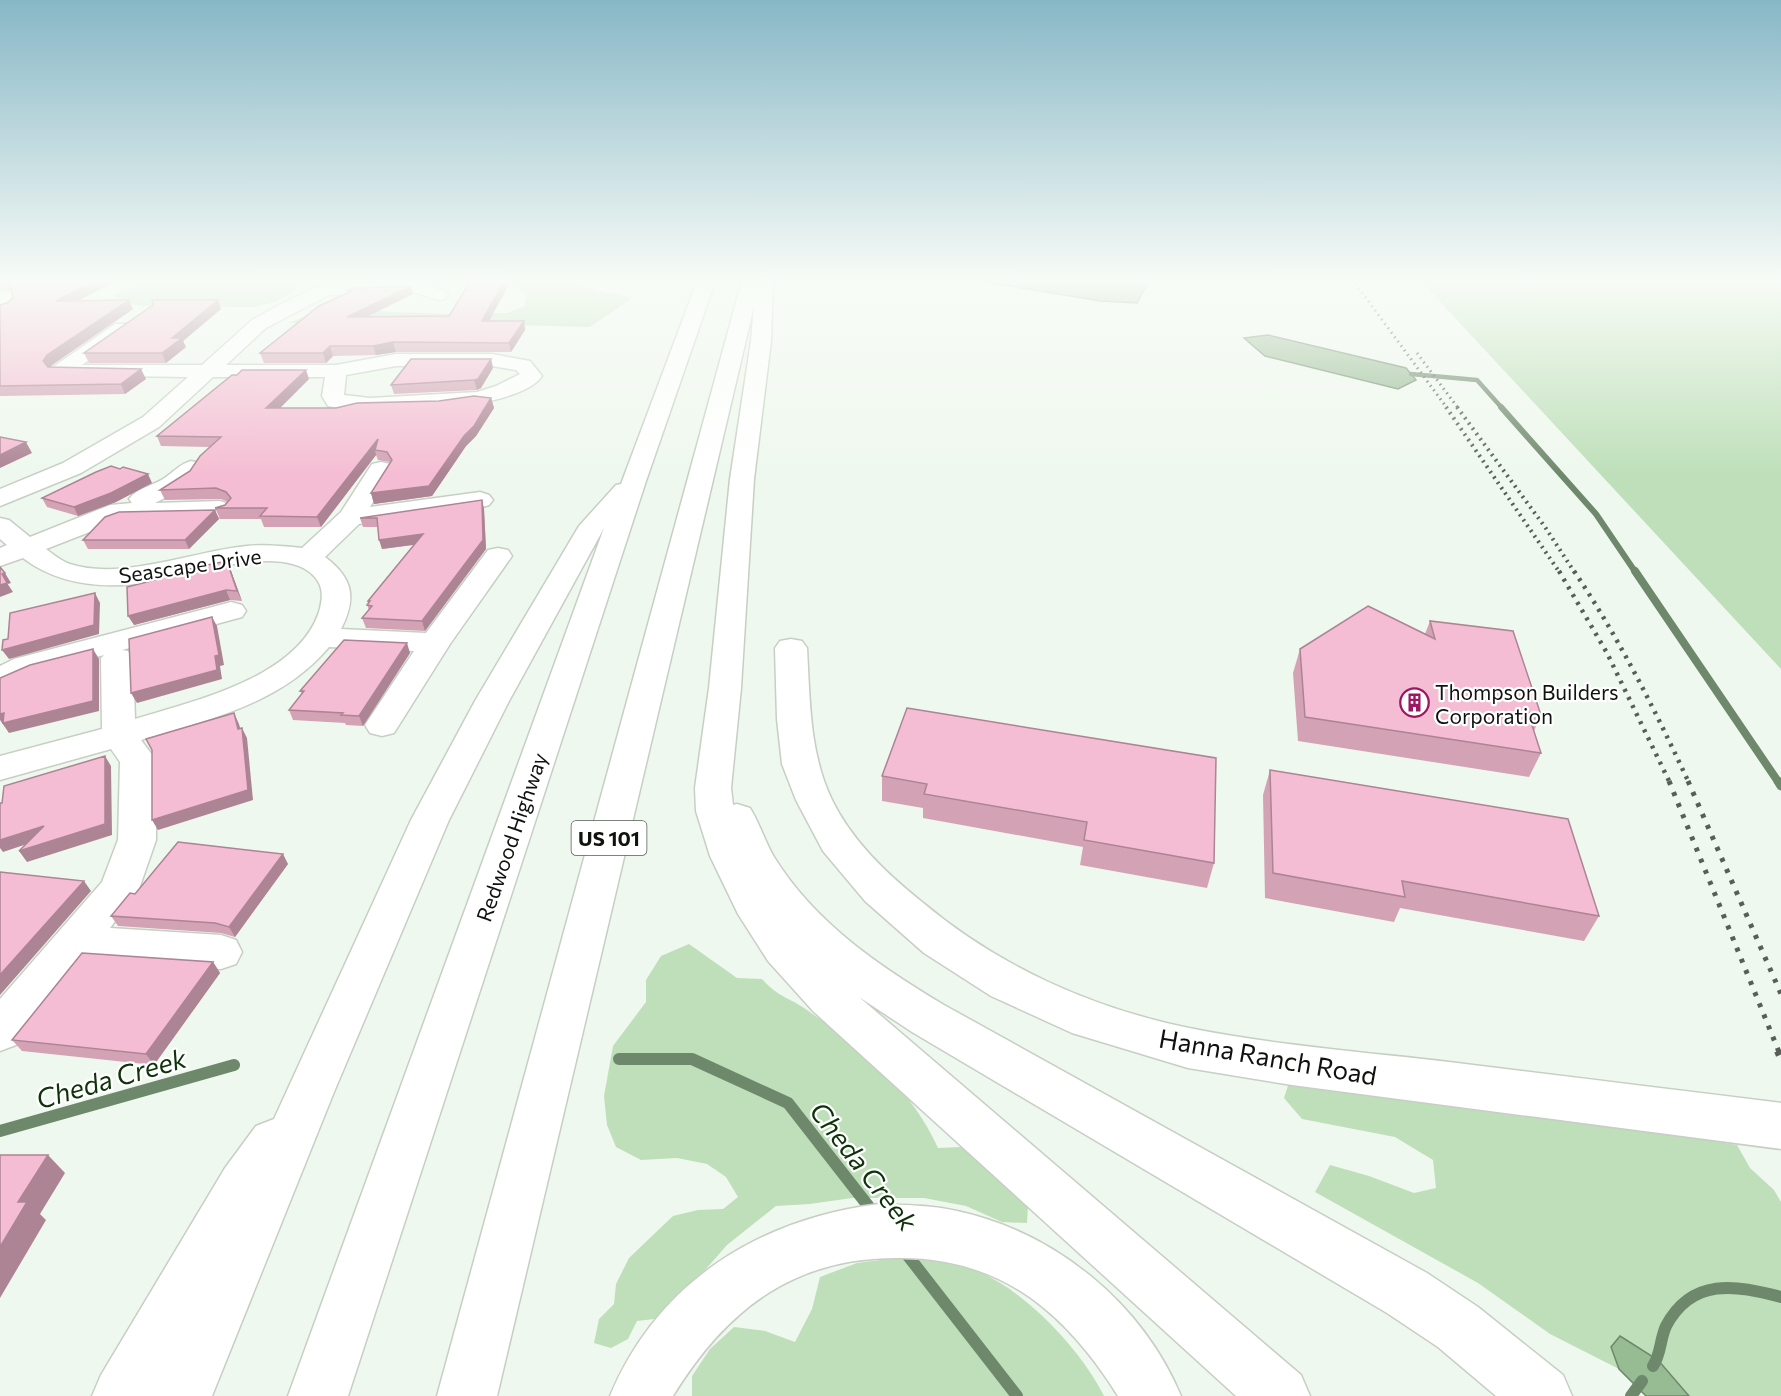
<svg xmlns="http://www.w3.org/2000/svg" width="1781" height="1396" font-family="Commissioner,sans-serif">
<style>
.green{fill:#bedfb9}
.water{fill:#97bb92;stroke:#6e886b;stroke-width:1.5}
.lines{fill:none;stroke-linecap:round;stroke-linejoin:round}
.stream-far4{stroke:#6e886b;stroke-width:4.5}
.stream-far3{stroke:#6e886b;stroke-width:6}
.stream-far2{stroke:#6e886b;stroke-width:8}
.stream-far1{stroke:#6e886b;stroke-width:9}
.stream{stroke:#6e886b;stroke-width:12}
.minor-casing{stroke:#c7cfc5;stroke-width:3}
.highway-casing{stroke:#c7cfc5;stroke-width:3}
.minor{fill:#fff;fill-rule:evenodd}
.highway{fill:#fff;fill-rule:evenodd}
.rail-far4{stroke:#585d58;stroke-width:3;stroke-dasharray:1.5 4;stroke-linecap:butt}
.rail-far3{stroke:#585d58;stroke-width:4;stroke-dasharray:2 4.5;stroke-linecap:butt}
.rail-far2{stroke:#585d58;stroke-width:4.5;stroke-dasharray:3 6;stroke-linecap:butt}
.rail-far1{stroke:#585d58;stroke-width:5;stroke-dasharray:4 8;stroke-linecap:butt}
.rail{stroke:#585d58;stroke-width:8;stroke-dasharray:4.5 10;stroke-linecap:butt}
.wall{fill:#d3a3b5}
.shaded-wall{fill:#ac8494}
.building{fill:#f5bdd3;stroke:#ac8494;stroke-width:1.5}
.labels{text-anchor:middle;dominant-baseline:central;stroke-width:4.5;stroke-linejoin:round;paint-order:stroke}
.shield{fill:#fff;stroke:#575957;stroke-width:1.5}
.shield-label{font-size:20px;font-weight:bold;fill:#0f120f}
.street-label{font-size:21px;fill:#0f120f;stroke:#fff}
.poi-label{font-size:21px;fill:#0f120f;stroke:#fff;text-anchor:start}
.near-street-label{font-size:26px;fill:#0f120f;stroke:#fff}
.near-water-label{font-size:27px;font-style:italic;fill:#0d3309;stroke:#fff}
</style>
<rect width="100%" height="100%" fill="#eff8ee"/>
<g class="green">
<path d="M139,279H320L301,286L276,302L253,307L144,306L126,303L113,295L134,286Z"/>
<path d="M500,279H569L575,285L632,298L590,327L436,323H289L333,305L391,312L452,314L507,313L525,306L526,294Z"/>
<path d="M1419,279H1781V669Z"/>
<path d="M689,944L737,978L762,979C779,998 789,997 807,1010C860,1047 912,1089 938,1148L961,1147L1002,1172L1028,1205L1027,1223L1002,1222L966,1206L924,1198H852L810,1204L776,1206L727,1245L663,1318L637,1321L628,1339L611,1348L594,1343L599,1319L614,1304L616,1284L629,1258L673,1216L698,1210L723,1209L738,1197L726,1177L707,1164L677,1158L641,1160L616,1147L607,1125L604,1096L613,1046L646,1002V980L661,956Z"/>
<path d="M1292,1073L1737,1145L1750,1168L1774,1190L1781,1202V1396H1646L1619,1369L1550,1334L1478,1283L1315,1192L1330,1165L1369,1176L1414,1193L1436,1188L1433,1160L1395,1137L1302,1119L1284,1098Z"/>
<path d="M896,1258C924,1260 956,1261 982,1273C1028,1294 1082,1351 1104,1396H692V1376L710,1349L734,1327L765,1331L795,1342L812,1309L820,1277L857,1263Z"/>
</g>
<g class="water">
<path d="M969,279H1150L1137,303L1100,301Z"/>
<path d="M1268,335L1406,368L1416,380L1398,389L1265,356L1244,338Z"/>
<path d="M1620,1336L1658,1360L1689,1396H1646L1619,1369L1611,1347Z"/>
</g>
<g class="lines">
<path class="stream-far4" d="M1411,374L1477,380L1502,408"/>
<path class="stream-far3" d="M1501,407L1596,514L1636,573"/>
<path class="stream-far2" d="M1635,571L1779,783"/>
<path class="stream-far1" d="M1778,781L1781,786"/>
<g class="stream">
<path d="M619,1059H692L788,1103L873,1212"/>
<path d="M0,1131L234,1065"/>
<path d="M905,1252L1017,1396"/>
<path d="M1653,1366C1661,1354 1660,1339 1666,1326C1692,1277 1736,1285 1781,1297"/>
<path d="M1631,1396L1642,1381"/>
</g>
<defs>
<g id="minor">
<path d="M370,282H415L445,291L448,295L445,299L439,300L413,292L329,295L266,328L226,365H336L396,354H492L530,361L542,376C518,412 369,416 328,406L322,396L325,377H213L159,427L81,473L0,506V489L63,463L143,417L188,377L53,375L50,371L53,367L115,324H129L132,328L82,365H202L252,320L281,304L319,286ZM396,366H492L516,370L520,374L496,386L477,392L370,398L344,395L346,375Z"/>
<path d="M0,291L12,292L16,305L13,309L0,315Z"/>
<path d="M191,461L200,463L203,468C191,485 173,494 155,503L220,501L229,504L233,509L229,514L220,517L123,519L46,549C53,554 61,561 70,564C121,581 194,551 247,546C266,544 284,546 302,548L341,512L372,464L381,462L390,464L393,469L370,507L480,492L489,495L493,500L489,505L480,508L359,524L325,557C353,578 357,598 341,629L426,633L488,550L498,548L508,550L512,556L450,644L394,733L382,736L370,733L365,725L414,651L329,647C281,704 210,719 141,740L156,760V840L139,889L110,928L221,935L236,940L242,952L236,964L221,969L84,961L16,1045L0,1051V999L102,882L118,840L120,762L111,749L0,780V756L102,729L101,658L104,655L36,673L0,688V666L14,659L220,605L231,602L242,605L246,611L242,617L122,650L128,651L133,658L135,719C194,701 297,678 319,612C323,598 324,586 313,575C279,541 179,579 136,584C96,588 56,583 23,558L0,566V548L7,545L0,539V518L9,520L30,537L110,505L132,503L129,499C137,488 152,486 163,479C173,473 179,464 191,461Z"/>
<path d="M791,639L802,641L807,648C810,700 809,752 832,800C852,841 887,874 922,902C998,966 1091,1008 1189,1028C1274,1045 1363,1052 1449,1062C1560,1076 1670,1089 1781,1103V1149L1292,1085L1188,1068L1072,1033L991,996L924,953L865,901L823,851L796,800L782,764L777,719L775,648L780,641Z"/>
</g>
<g id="highway">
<path d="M698,279H716L646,481L348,1396H288L604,528L509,701L449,820L334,1092L212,1396H92L101,1375L225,1168L256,1126L274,1119L411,820L475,701L579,526L616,485L621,484Z"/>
<path d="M748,279H773L771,341L754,479L741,688L731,788L733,805L737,804L750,808C760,824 765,842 774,857C815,923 879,966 944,1005L1427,1273L1478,1307L1563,1375L1572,1396H1496L1438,1347L1387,1313L912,1032L859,997L1301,1375L1310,1396H1236L813,1011L768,961L738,914L710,856L696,811L695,788L709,688L730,479L751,341L754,306L497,1396H437L741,284Z"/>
<path d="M879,1204C905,1205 931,1205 957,1211C1055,1232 1142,1303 1181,1396H1118C1095,1359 1067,1324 1031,1298C993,1271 948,1258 902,1258C796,1256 727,1308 673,1396H610C658,1281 760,1219 879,1204Z"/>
</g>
</defs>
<use href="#minor" class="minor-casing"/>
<use href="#highway" class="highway-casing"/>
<use href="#minor" class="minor"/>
<use href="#highway" class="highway"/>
<g class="rail-far4">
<path d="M1352,279L1447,408"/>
<path d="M1417,353L1458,408"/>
</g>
<g class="rail-far3">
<path d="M1446,407L1560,573"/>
<path d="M1457,407L1545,527L1575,573"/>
</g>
<g class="rail-far2">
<path d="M1559,571L1607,653L1670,783"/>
<path d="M1574,571C1619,638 1655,710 1689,783"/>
</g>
<g class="rail-far1">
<path d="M1669,781L1779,1052"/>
<path d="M1688,781L1781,994"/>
</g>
<path class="rail" d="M1778,1051L1781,1058"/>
</g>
<g class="wall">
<path d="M0,279L116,281L78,301L133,309L52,365L50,367L146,379L125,394L0,396V305L9,302L13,297L11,290L0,289Z"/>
<path d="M369,279H445L433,285L415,280Z"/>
<path d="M512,279L489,321H524L525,330L511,352H396L376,355L333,356L326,363H264L260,353L348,293L347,290L411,286L413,294L368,316H449Z"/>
<path d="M218,300L221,309L183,341L186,347L166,363H89L84,353Z"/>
<path d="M491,359L493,368L481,388L477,390L394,394L391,385Z"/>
<path d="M309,379L280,408H336L491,398L494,408L476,436L466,446L432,496L374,504L371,493L390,462L378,460L376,455L321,527H264L261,519H220L215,508L225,505L228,502L221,499L165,500L160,490L190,471L210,447L161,446L157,436Z"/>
<path d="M152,483L116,502L78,516L47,507L42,498Z"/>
<path d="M482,500L484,509L486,549L425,631L366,628L362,618L369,610L367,605L369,604L368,601L414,545L382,549L378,527H363L360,518Z"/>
<path d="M215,510L219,519L189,549H88L83,540Z"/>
<path d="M231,571L242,601L230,600L134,625L159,579Z"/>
<path d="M1430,621L1541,715L1534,731L1541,753L1529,777L1298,741L1293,673L1300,649L1425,634Z"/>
<path d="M410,653L363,726L346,725L345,723L293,720L289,710L302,694L300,691Z"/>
<path d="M907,708L1214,863L1207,888L1080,865L1083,847L923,818V808L882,801V776Z"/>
<path d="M1270,770L1599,916L1584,941L1400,908L1394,922L1265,898L1263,795Z"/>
<path d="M288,864L235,937L221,933L118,926L111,916L135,894Z"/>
<path d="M213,962L220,973L154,1065L22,1051L12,1040Z"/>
</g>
<g class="shaded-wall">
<path d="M99,279H115L116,281L60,310L56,301Z"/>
<path d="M431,279H445L433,285Z"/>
<path d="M505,279H512L484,330L482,321Z"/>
<path d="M411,286L413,294L350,325L347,317Z"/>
<path d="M129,300L133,309L52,365L48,371L43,361L47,355Z"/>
<path d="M218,300L221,309L183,341L186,347L166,363L162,353L172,338Z"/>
<path d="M524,321L525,330L511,352L509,343Z"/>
<path d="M393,342L396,352L376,355L373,346Z"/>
<path d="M330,346L333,356L326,363L323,353Z"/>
<path d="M491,359L493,368L481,388L477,390L474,380Z"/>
<path d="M141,369L146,379L125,394L121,384Z"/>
<path d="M306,370L309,379L270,418L266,408Z"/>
<path d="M491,398L494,408L476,436L466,446L432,496L374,504L371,493L464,436Z"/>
<path d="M378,439L375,450L376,455L321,527L317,517Z"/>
<path d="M26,442L32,453L0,468V455Z"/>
<path d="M148,474L152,483L116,502L78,516L74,507Z"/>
<path d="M482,500L484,509L486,549L425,631L422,621Z"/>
<path d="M215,510L219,519L189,549L185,540Z"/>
<path d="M423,534L426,543L382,549L379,540Z"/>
<path d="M227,561L231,571L242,601L237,591Z"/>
<path d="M5,573L11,583L8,584L2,574Z"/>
<path d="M7,583L13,592L0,597V585Z"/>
<path d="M226,590L230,600L134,625L128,616Z"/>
<path d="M95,593L100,603L99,634L9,659L2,650Z"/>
<path d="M212,617L217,626L224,665L220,666L222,679L137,703L131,693L215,656Z"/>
<path d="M407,643L410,653L363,726L359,716Z"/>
<path d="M93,649L99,659V711L9,733L0,720V714Z"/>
<path d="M234,713L239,724L242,735V728L247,738L253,800L158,830L152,820L238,729Z"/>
<path d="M105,756L111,766L112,835L27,862L19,851L105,824Z"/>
<path d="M44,826L51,836L3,852L0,848V840Z"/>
<path d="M283,854L288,864L235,937L229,927Z"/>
<path d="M84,881L91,891L0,995V975Z"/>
<path d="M213,962L220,973L154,1065L146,1054Z"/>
<path d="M48,1155L65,1173L40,1214L46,1220L0,1298V1247L18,1202Z"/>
</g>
<g class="building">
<path d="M0,279H99L56,301L129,300L47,355L43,361L48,367L141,369L121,384L0,386V305L9,302L13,297L9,282L0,281Z"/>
<path d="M472,279H505L482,321H524L509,343L393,342L373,346H330L323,353H260L319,306L352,291L347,290L353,288L411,286L347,317L449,316Z"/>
<path d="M152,300H218L172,338H182L162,353H84L153,305Z"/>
<path d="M411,359H491L478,379L474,380L391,385Z"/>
<path d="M242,370H306L266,408H336L357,403L439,401L474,396L491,398L474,426L464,436L429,486L371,493L392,460L387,452L375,450L378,439L317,517L260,516L267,508H215L225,505L231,498L226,492L216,488L160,490L190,471L200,456L221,437L157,436L232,375H237Z"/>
<path d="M0,437L26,442L0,455Z"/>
<path d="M111,466L120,469L123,467L148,474L111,493L74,507L42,498L96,472Z"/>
<path d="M482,500L483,540L422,621L362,618L372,606L367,605L370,601H368L423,534L379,540L377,518H360Z"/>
<path d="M215,510L185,540H83L105,517L119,512Z"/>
<path d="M227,561L237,591L226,590L128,616L127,587L159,579V576L207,565Z"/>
<path d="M0,567L5,573L2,574L7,583L0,585Z"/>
<path d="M95,593L94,625L2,650L3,640L8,639L10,613Z"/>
<path d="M1368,606L1435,639L1430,621L1513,631L1541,715L1528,713L1541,753L1305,717L1300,649Z"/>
<path d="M212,617L219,655L215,656L217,670L131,693L129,639Z"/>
<path d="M344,640L407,643L359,716L341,715L343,713L289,710L304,691H300Z"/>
<path d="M93,649V701L3,723L4,713L0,714V678L30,665Z"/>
<path d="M907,708L1216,758L1214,863L1084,840L1087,822L924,794L927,784L882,776Z"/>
<path d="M234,713L238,729L242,728L248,790L152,820V750L146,739Z"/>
<path d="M105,756V824L19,851L44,826L0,840V803H2L4,786Z"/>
<path d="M1270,770L1568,819L1599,916L1402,881L1405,897L1273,873Z"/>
<path d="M178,842L283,854L229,927L215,923L111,916L130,893L135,894Z"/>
<path d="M0,872L84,881L0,975Z"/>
<path d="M82,953L213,962L146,1054L12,1040Z"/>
<path d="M0,1155H48L18,1202H27L0,1247Z"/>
</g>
<linearGradient id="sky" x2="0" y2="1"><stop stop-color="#87b7c6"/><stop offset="0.59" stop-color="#f8fcf7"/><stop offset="1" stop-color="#f8fcf7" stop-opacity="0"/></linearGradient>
<rect width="1781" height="475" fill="url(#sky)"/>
<defs>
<symbol id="building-ring" viewBox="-11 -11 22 22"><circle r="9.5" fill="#fff" stroke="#9e1563" stroke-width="1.5"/><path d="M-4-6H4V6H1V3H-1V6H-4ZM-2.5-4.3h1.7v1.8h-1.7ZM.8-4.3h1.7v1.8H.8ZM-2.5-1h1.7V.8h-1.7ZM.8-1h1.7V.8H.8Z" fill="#9e1563"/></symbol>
</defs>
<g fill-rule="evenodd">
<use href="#building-ring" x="1398" y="686" width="33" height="33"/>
</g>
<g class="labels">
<rect class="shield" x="571.5" y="821" width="75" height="34" rx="4.5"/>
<g class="shield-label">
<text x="609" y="838">US 101</text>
</g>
<g class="street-label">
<text transform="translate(190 565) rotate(-8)">Seascape Drive</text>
<text transform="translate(511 837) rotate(-71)">Redwood Highway</text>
</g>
<g class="poi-label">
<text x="1435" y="691">Thompson Builders<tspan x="1435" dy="24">Corporation</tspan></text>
</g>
<g class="near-street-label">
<text transform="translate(1268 1056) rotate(10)">Hanna Ranch Road</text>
</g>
<g class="near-water-label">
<text transform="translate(111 1078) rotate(-16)">Cheda Creek</text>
<text transform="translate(864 1166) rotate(52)">Cheda Creek</text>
</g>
</g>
</svg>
